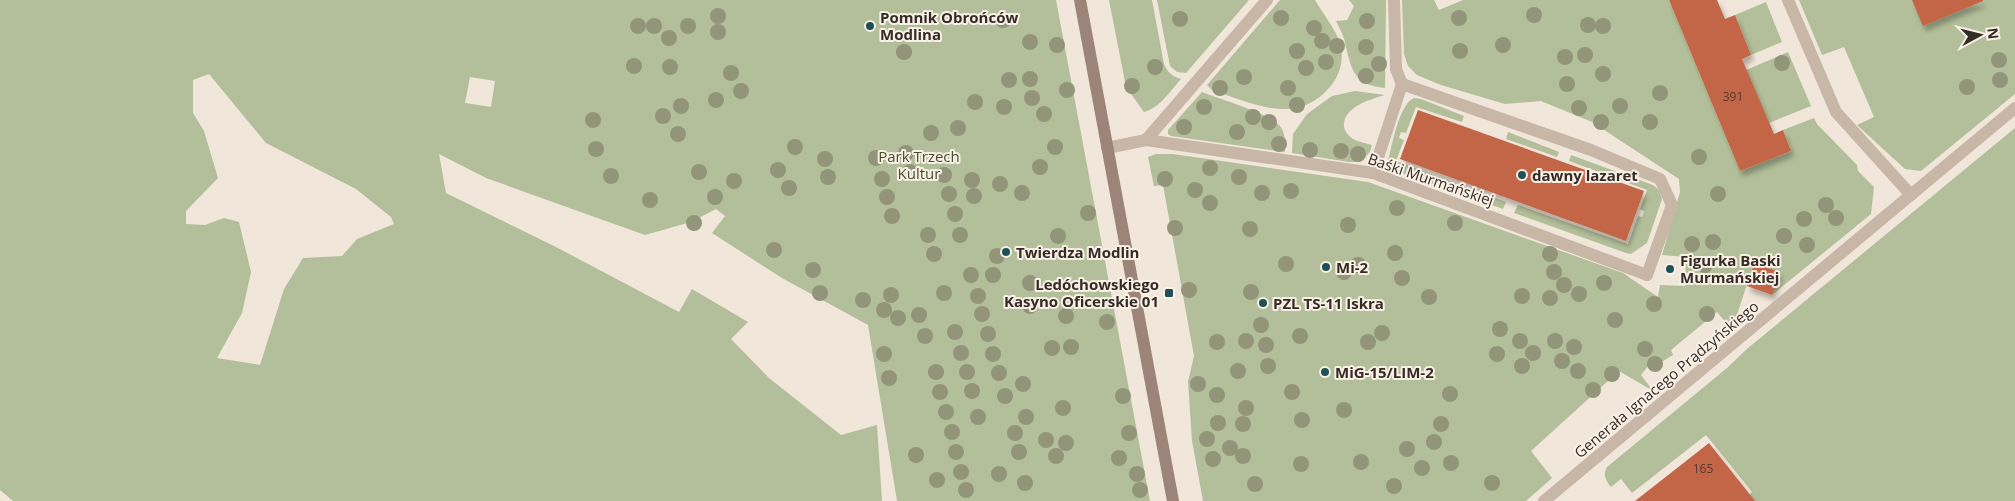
<svg xmlns="http://www.w3.org/2000/svg" width="2015" height="501" font-family="'Open Sans',sans-serif">
<style>
.green{fill:#b3bf9a;fill-rule:evenodd}
.building{fill:#c36546;filter:url(#shadow)}
.lines{fill:none;stroke-linecap:round;stroke-linejoin:round}
.lane{stroke:#c8b6a6;stroke-width:12}
.street{stroke:#c8b6a6;stroke-width:12}
.secondary{stroke:#9c8578;stroke-width:12}
.tree{fill:#92957a}
.poi-dot{fill:#1e5155;stroke:#f9f0e6;stroke-width:2}
.labels{text-anchor:middle;dominant-baseline:central;stroke-width:4;stroke-linejoin:round;paint-order:stroke}
.number-label{font-size:12px;fill:#583a2f}
.poi-label{font-size:15px;font-weight:bold;fill:#352b27;stroke:#f9f0e6;text-anchor:start}
.park-label{font-size:15px;fill:#44522b;stroke:#f9f0e6}
.street-label{font-size:15px;fill:#352b27;stroke:#f9f0e6}
</style>
<defs>
<filter id="shadow"><feDropShadow dx="3" dy="5.5" stdDeviation="2.5" flood-color="#0004"/></filter>
</defs>
<rect width="100%" height="100%" fill="#f1e6da"/>
<g class="green">
<path d="M0,0H1056L1150,501H897L868,325L782,278L712,233L725,216L716,209L691,222L645,235L486,178L439,154L446,193L556,247L679,312L692,289L748,322L731,339L769,378L841,435L877,425L882,501H13L0,490ZM209,74L266,143L356,189L391,217L394,224L357,239L342,256L303,258L284,289L260,365L217,358L242,313L251,272L239,222L224,218L205,225L186,224V211L218,178L204,131L193,113V80ZM470,77L495,81L491,107L465,103Z"/>
<path d="M1109,0H1152L1164,64C1168,73 1172,76 1181,79C1170,91 1160,108 1144,112L1126,87Z"/>
<path d="M1157,0H1249L1186,73L1177,72L1170,66Z"/>
<path d="M1280,0H1315C1323,14 1335,28 1340,43C1344,58 1341,71 1333,83C1299,128 1255,104 1212,90L1207,85Z"/>
<path d="M1349,0H1386L1385,88C1356,85 1352,73 1346,47C1345,38 1340,29 1336,21L1347,20L1354,6Z"/>
<path d="M1402,0H1434L1439,10L1463,0H1669L1740,171L1791,151L1783,130L1814,118L1817,124L1857,165L1858,171L1874,187L1871,214L1772,295L1779,272L1754,263L1732,330L1717,312L1671,350L1673,355L1653,367L1650,364L1641,375L1653,391L1619,371L1531,451L1552,478L1526,501H1203L1192,441L1188,382L1194,356L1163,185L1154,186L1148,157L1156,154H1173L1368,182L1623,273L1658,297L1660,285L1685,286L1686,257L1662,255L1680,192L1679,179L1592,122L1541,101L1505,104L1441,85L1417,75L1408,66L1404,54Z"/>
<path d="M1799,0H2015V94L1921,171L1905,169L1857,125L1874,117L1844,47L1822,55Z"/>
<path d="M1766,2L1782,42L1751,55L1735,15Z"/>
<path d="M1788,52L1811,106L1769,123L1746,70Z"/>
<path d="M1355,91L1385,95C1371,99 1342,107 1344,127C1345,132 1349,136 1353,139C1359,142 1366,143 1372,145L1370,152L1360,162H1349L1292,153L1293,134L1307,114L1332,96Z"/>
<path d="M1202,92C1220,99 1267,113 1279,125C1286,133 1285,142 1285,152L1171,136L1168,134V130Z"/>
<path d="M1414,98L1421,99L1464,116L1462,122L1416,107L1406,133L1401,132L1399,138L1404,140L1396,161L1506,202L1503,209L1390,169L1388,161C1392,146 1399,104 1414,98Z"/>
<path d="M2015,128V501H1742L1752,492L1706,435L1632,493L1621,479L1611,487C1605,480 1603,475 1607,467L1727,368L1748,348Z"/>
<path d="M1508,132L1559,152L1557,157L1506,139Z"/>
<path d="M1571,155L1653,185L1659,190L1662,199L1647,243L1631,254L1626,253L1514,213L1518,205L1628,244L1638,216L1642,217L1644,211L1640,209L1647,190L1569,161Z"/>
</g>
<g class="building">
<path d="M1669,0H1717L1725,19L1735,15L1751,55L1742,59L1774,134L1783,130L1791,151L1740,171Z"/>
<path d="M1912,0H1983V1L1923,26Z"/>
<path d="M1418,110L1644,191L1626,241L1400,159Z"/>
<path d="M1754,263L1780,272L1772,295L1747,286Z"/>
<path d="M1709,443L1755,501H1635Z"/>
</g>
<g class="lines">
<g class="lane">
<path d="M1788,0L1836,112L1911,195"/>
<path d="M1402,84L1591,150L1660,179L1672,205L1647,275"/>
<path d="M1146,140L1267,0"/>
<path d="M1373,173L1402,84L1396,69L1394,0"/>
</g>
<g class="street">
<path d="M1107,148L1146,140L1373,173L1647,275"/>
<path d="M1544,501L2015,108"/>
</g>
<path class="secondary" d="M1080,0L1173,501"/>
</g>
<g class="tree">
<circle cx="1534" cy="15" r="8"/>
<circle cx="718" cy="16" r="8"/>
<circle cx="1281" cy="18" r="8"/>
<circle cx="1459" cy="18" r="8"/>
<circle cx="1180" cy="19" r="8"/>
<circle cx="1003" cy="20" r="8"/>
<circle cx="1367" cy="21" r="8"/>
<circle cx="1588" cy="25" r="8"/>
<circle cx="638" cy="26" r="8"/>
<circle cx="654" cy="26" r="8"/>
<circle cx="688" cy="26" r="8"/>
<circle cx="1603" cy="26" r="8"/>
<circle cx="1314" cy="28" r="8"/>
<circle cx="718" cy="32" r="8"/>
<circle cx="669" cy="38" r="8"/>
<circle cx="1322" cy="41" r="8"/>
<circle cx="1030" cy="42" r="8"/>
<circle cx="1057" cy="45" r="8"/>
<circle cx="1503" cy="45" r="8"/>
<circle cx="1337" cy="46" r="8"/>
<circle cx="1366" cy="47" r="8"/>
<circle cx="1297" cy="51" r="8"/>
<circle cx="1460" cy="51" r="8"/>
<circle cx="904" cy="52" r="8"/>
<circle cx="1585" cy="55" r="8"/>
<circle cx="1565" cy="57" r="8"/>
<circle cx="1999" cy="60" r="8"/>
<circle cx="1326" cy="62" r="8"/>
<circle cx="1782" cy="63" r="8"/>
<circle cx="1379" cy="64" r="8"/>
<circle cx="634" cy="66" r="8"/>
<circle cx="670" cy="67" r="8"/>
<circle cx="1155" cy="67" r="8"/>
<circle cx="1306" cy="68" r="8"/>
<circle cx="731" cy="73" r="8"/>
<circle cx="1603" cy="74" r="8"/>
<circle cx="1366" cy="76" r="8"/>
<circle cx="1244" cy="77" r="8"/>
<circle cx="1030" cy="79" r="8"/>
<circle cx="1009" cy="80" r="8"/>
<circle cx="2000" cy="80" r="8"/>
<circle cx="1567" cy="84" r="8"/>
<circle cx="1132" cy="86" r="8"/>
<circle cx="1967" cy="87" r="8"/>
<circle cx="1220" cy="88" r="8"/>
<circle cx="1288" cy="88" r="8"/>
<circle cx="1067" cy="90" r="8"/>
<circle cx="741" cy="91" r="8"/>
<circle cx="1660" cy="93" r="8"/>
<circle cx="1032" cy="98" r="8"/>
<circle cx="716" cy="100" r="8"/>
<circle cx="975" cy="102" r="8"/>
<circle cx="1297" cy="105" r="8"/>
<circle cx="681" cy="106" r="8"/>
<circle cx="1620" cy="106" r="8"/>
<circle cx="1004" cy="107" r="8"/>
<circle cx="1204" cy="107" r="8"/>
<circle cx="1579" cy="108" r="8"/>
<circle cx="1044" cy="114" r="8"/>
<circle cx="663" cy="116" r="8"/>
<circle cx="1253" cy="117" r="8"/>
<circle cx="593" cy="120" r="8"/>
<circle cx="1269" cy="122" r="8"/>
<circle cx="1601" cy="122" r="8"/>
<circle cx="1650" cy="122" r="8"/>
<circle cx="1184" cy="127" r="8"/>
<circle cx="958" cy="128" r="8"/>
<circle cx="1237" cy="132" r="8"/>
<circle cx="931" cy="133" r="8"/>
<circle cx="678" cy="134" r="8"/>
<circle cx="1279" cy="144" r="8"/>
<circle cx="795" cy="147" r="8"/>
<circle cx="1055" cy="147" r="8"/>
<circle cx="596" cy="149" r="8"/>
<circle cx="1310" cy="150" r="8"/>
<circle cx="1341" cy="151" r="8"/>
<circle cx="906" cy="153" r="8"/>
<circle cx="1358" cy="154" r="8"/>
<circle cx="1699" cy="157" r="8"/>
<circle cx="876" cy="158" r="8"/>
<circle cx="825" cy="159" r="8"/>
<circle cx="1040" cy="167" r="8"/>
<circle cx="1210" cy="168" r="8"/>
<circle cx="778" cy="170" r="8"/>
<circle cx="699" cy="172" r="8"/>
<circle cx="910" cy="172" r="8"/>
<circle cx="944" cy="175" r="8"/>
<circle cx="611" cy="176" r="8"/>
<circle cx="828" cy="177" r="8"/>
<circle cx="1239" cy="177" r="8"/>
<circle cx="882" cy="179" r="8"/>
<circle cx="1165" cy="179" r="8"/>
<circle cx="972" cy="180" r="8"/>
<circle cx="734" cy="181" r="8"/>
<circle cx="1000" cy="184" r="8"/>
<circle cx="789" cy="188" r="8"/>
<circle cx="1195" cy="190" r="8"/>
<circle cx="1291" cy="191" r="8"/>
<circle cx="1022" cy="193" r="8"/>
<circle cx="1262" cy="193" r="8"/>
<circle cx="949" cy="194" r="8"/>
<circle cx="1718" cy="194" r="8"/>
<circle cx="974" cy="196" r="8"/>
<circle cx="715" cy="197" r="8"/>
<circle cx="887" cy="197" r="8"/>
<circle cx="650" cy="200" r="8"/>
<circle cx="1210" cy="203" r="8"/>
<circle cx="1826" cy="205" r="8"/>
<circle cx="1397" cy="208" r="8"/>
<circle cx="1088" cy="213" r="8"/>
<circle cx="955" cy="214" r="8"/>
<circle cx="892" cy="216" r="8"/>
<circle cx="1836" cy="218" r="8"/>
<circle cx="1804" cy="219" r="8"/>
<circle cx="694" cy="223" r="8"/>
<circle cx="1455" cy="223" r="8"/>
<circle cx="1348" cy="225" r="8"/>
<circle cx="1175" cy="228" r="8"/>
<circle cx="1250" cy="229" r="8"/>
<circle cx="928" cy="235" r="8"/>
<circle cx="960" cy="235" r="8"/>
<circle cx="1058" cy="236" r="8"/>
<circle cx="1784" cy="236" r="8"/>
<circle cx="1713" cy="242" r="8"/>
<circle cx="1692" cy="244" r="8"/>
<circle cx="1807" cy="245" r="8"/>
<circle cx="774" cy="250" r="8"/>
<circle cx="1395" cy="253" r="8"/>
<circle cx="934" cy="254" r="8"/>
<circle cx="1550" cy="254" r="8"/>
<circle cx="997" cy="256" r="8"/>
<circle cx="1286" cy="264" r="8"/>
<circle cx="1358" cy="265" r="8"/>
<circle cx="1705" cy="265" r="8"/>
<circle cx="813" cy="270" r="8"/>
<circle cx="1344" cy="272" r="8"/>
<circle cx="1554" cy="272" r="8"/>
<circle cx="971" cy="275" r="8"/>
<circle cx="993" cy="275" r="8"/>
<circle cx="1402" cy="278" r="8"/>
<circle cx="1030" cy="283" r="8"/>
<circle cx="1604" cy="283" r="8"/>
<circle cx="1564" cy="285" r="8"/>
<circle cx="1189" cy="290" r="8"/>
<circle cx="1251" cy="292" r="8"/>
<circle cx="820" cy="293" r="8"/>
<circle cx="944" cy="293" r="8"/>
<circle cx="1579" cy="294" r="8"/>
<circle cx="891" cy="295" r="8"/>
<circle cx="978" cy="296" r="8"/>
<circle cx="1522" cy="296" r="8"/>
<circle cx="1429" cy="297" r="8"/>
<circle cx="1550" cy="298" r="8"/>
<circle cx="863" cy="300" r="8"/>
<circle cx="1654" cy="304" r="8"/>
<circle cx="1030" cy="306" r="8"/>
<circle cx="884" cy="310" r="8"/>
<circle cx="982" cy="314" r="8"/>
<circle cx="1707" cy="314" r="8"/>
<circle cx="919" cy="315" r="8"/>
<circle cx="1066" cy="316" r="8"/>
<circle cx="898" cy="318" r="8"/>
<circle cx="1615" cy="320" r="8"/>
<circle cx="1107" cy="322" r="8"/>
<circle cx="1261" cy="325" r="8"/>
<circle cx="1500" cy="329" r="8"/>
<circle cx="955" cy="332" r="8"/>
<circle cx="1382" cy="333" r="8"/>
<circle cx="988" cy="334" r="8"/>
<circle cx="925" cy="336" r="8"/>
<circle cx="1300" cy="336" r="8"/>
<circle cx="1246" cy="341" r="8"/>
<circle cx="1520" cy="341" r="8"/>
<circle cx="1555" cy="341" r="8"/>
<circle cx="1217" cy="342" r="8"/>
<circle cx="1368" cy="342" r="8"/>
<circle cx="1266" cy="345" r="8"/>
<circle cx="1071" cy="347" r="8"/>
<circle cx="1574" cy="347" r="8"/>
<circle cx="1052" cy="348" r="8"/>
<circle cx="1645" cy="349" r="8"/>
<circle cx="961" cy="353" r="8"/>
<circle cx="1533" cy="353" r="8"/>
<circle cx="884" cy="354" r="8"/>
<circle cx="993" cy="354" r="8"/>
<circle cx="1497" cy="354" r="8"/>
<circle cx="1562" cy="361" r="8"/>
<circle cx="1655" cy="364" r="8"/>
<circle cx="1268" cy="366" r="8"/>
<circle cx="1522" cy="366" r="8"/>
<circle cx="1238" cy="371" r="8"/>
<circle cx="1578" cy="371" r="8"/>
<circle cx="936" cy="372" r="8"/>
<circle cx="967" cy="372" r="8"/>
<circle cx="999" cy="373" r="8"/>
<circle cx="1612" cy="374" r="8"/>
<circle cx="889" cy="378" r="8"/>
<circle cx="1023" cy="384" r="8"/>
<circle cx="1198" cy="384" r="8"/>
<circle cx="1593" cy="390" r="8"/>
<circle cx="972" cy="391" r="8"/>
<circle cx="940" cy="392" r="8"/>
<circle cx="1292" cy="392" r="8"/>
<circle cx="1450" cy="394" r="8"/>
<circle cx="1217" cy="395" r="8"/>
<circle cx="1005" cy="396" r="8"/>
<circle cx="1123" cy="396" r="8"/>
<circle cx="1063" cy="408" r="8"/>
<circle cx="1246" cy="408" r="8"/>
<circle cx="1344" cy="410" r="8"/>
<circle cx="946" cy="412" r="8"/>
<circle cx="978" cy="417" r="8"/>
<circle cx="1026" cy="417" r="8"/>
<circle cx="1302" cy="420" r="8"/>
<circle cx="1218" cy="423" r="8"/>
<circle cx="1243" cy="424" r="8"/>
<circle cx="1441" cy="424" r="8"/>
<circle cx="952" cy="432" r="8"/>
<circle cx="1015" cy="433" r="8"/>
<circle cx="1129" cy="433" r="8"/>
<circle cx="1207" cy="439" r="8"/>
<circle cx="1046" cy="440" r="8"/>
<circle cx="1434" cy="442" r="8"/>
<circle cx="1066" cy="443" r="8"/>
<circle cx="1230" cy="448" r="8"/>
<circle cx="1407" cy="449" r="8"/>
<circle cx="956" cy="452" r="8"/>
<circle cx="1019" cy="452" r="8"/>
<circle cx="916" cy="455" r="8"/>
<circle cx="1056" cy="456" r="8"/>
<circle cx="1243" cy="456" r="8"/>
<circle cx="1119" cy="458" r="8"/>
<circle cx="1213" cy="459" r="8"/>
<circle cx="1361" cy="462" r="8"/>
<circle cx="1451" cy="463" r="8"/>
<circle cx="1301" cy="464" r="8"/>
<circle cx="1422" cy="468" r="8"/>
<circle cx="961" cy="472" r="8"/>
<circle cx="999" cy="474" r="8"/>
<circle cx="1137" cy="474" r="8"/>
<circle cx="937" cy="480" r="8"/>
<circle cx="1025" cy="483" r="8"/>
<circle cx="1492" cy="483" r="8"/>
<circle cx="1255" cy="484" r="8"/>
<circle cx="1394" cy="486" r="8"/>
<circle cx="966" cy="490" r="8"/>
<circle cx="1140" cy="490" r="8"/>
</g>
<g class="poi-dot">
<circle cx="870" cy="26" r="5"/>
<circle cx="1522" cy="175" r="5"/>
<circle cx="1006" cy="252" r="5"/>
<circle cx="1326" cy="267" r="5"/>
<circle cx="1670" cy="269" r="5"/>
<rect x="1164" y="288" width="10" height="10" rx="2.5"/>
<circle cx="1263" cy="303" r="5"/>
<circle cx="1325" cy="372" r="5"/>
</g>
<g class="labels">
<g class="number-label">
<text x="1733" y="96">391</text>
<text x="1703" y="468">165</text>
</g>
<g class="poi-label">
<text x="880" y="17">Pomnik Obrońców<tspan x="880" dy="17">Modlina</tspan></text>
<text x="1532" y="175">dawny lazaret</text>
<text x="1016" y="252">Twierdza Modlin</text>
<text x="1680" y="260">Figurka Baski<tspan x="1680" dy="17">Murmańskiej</tspan></text>
<text x="1336" y="267">Mi-2</text>
<text x="1159" y="284" text-anchor="end">Ledóchowskiego<tspan x="1159" dy="17">Kasyno Oficerskie 01</tspan></text>
<text x="1273" y="303">PZL TS-11 Iskra</text>
<text x="1335" y="372">MiG-15/LIM-2</text>
</g>
<g class="park-label">
<text x="919" y="156">Park Trzech<tspan x="919" dy="17">Kultur</tspan></text>
</g>
<g class="street-label">
<text transform="translate(1431 179) rotate(19)">Baśki Murmańskiej</text>
<text transform="translate(1666 379) rotate(-40)">Generała Ignacego Prądzyńskiego</text>
</g>
</g>
<g transform="translate(1980 35) rotate(83)" stroke="#f9f0e6" stroke-width="4" paint-order="stroke">
<path d="M0-4L9 19L0 12L-9 19Z" fill="#352b27"/>
<text y="-8" font-size="14" font-weight="bold" text-anchor="middle" fill="#352b27">N</text>
</g>
</svg>
